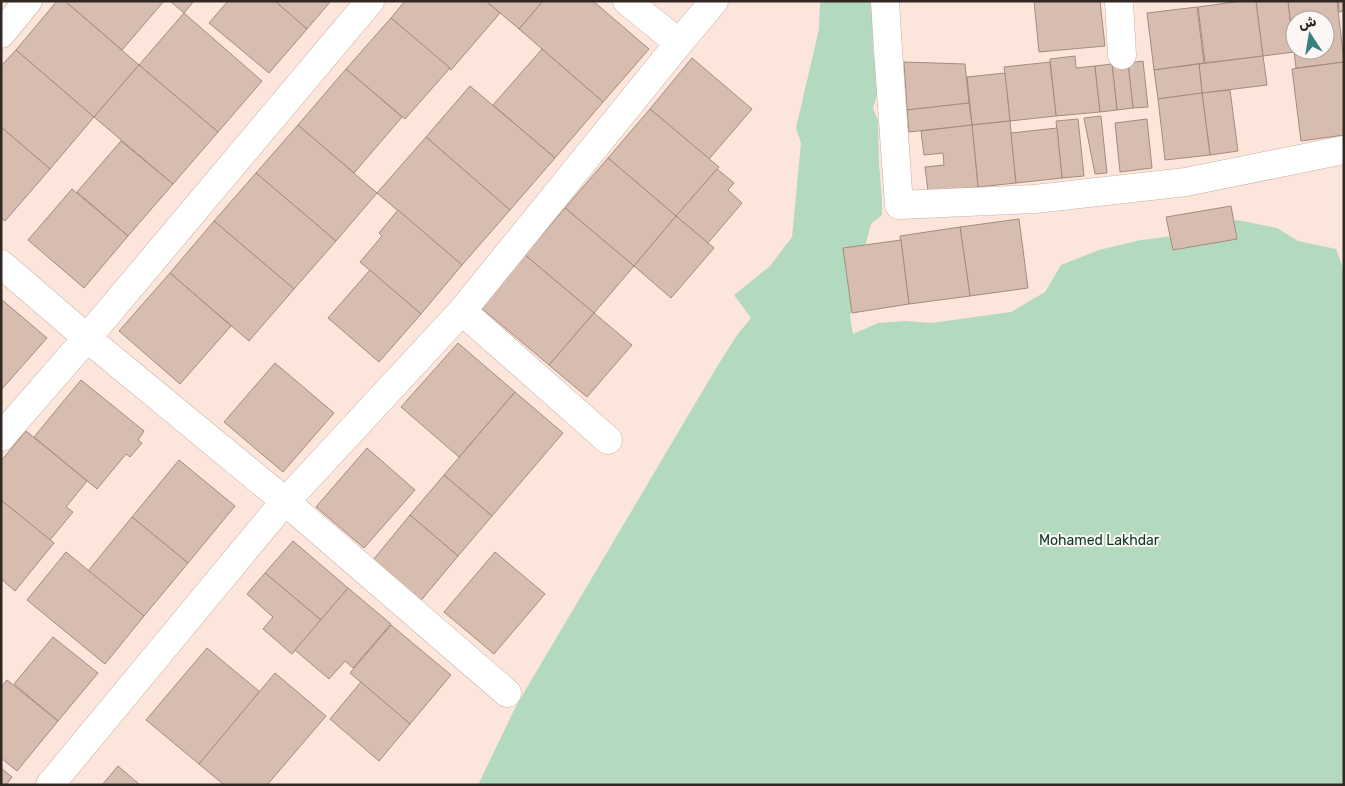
<svg xmlns="http://www.w3.org/2000/svg" width="1345" height="786" font-family="Rubik,'Noto Naskh Arabic',sans-serif">
<style>
.green{fill:#b3dabf}
.building{fill:#d7bdaf;stroke:#a48b7e;fill-rule:evenodd}
.lines{fill:none;stroke-linecap:round;stroke-linejoin:round}
.minor-casing{stroke:#c9afa1;stroke-width:29}
.minor{stroke:#fff;stroke-width:28}
.labels{text-anchor:middle;dominant-baseline:central;stroke-width:4;stroke-linejoin:round;paint-order:stroke}
.park-label{font-size:14px;fill:#07391f;stroke:#fcf7f4}
</style>
<rect width="100%" height="100%" fill="#fce6db"/>
<path class="green" d="M820,1H872L873,50L878,91L873,108L878,121L879,164L882,200V215L871,224L861,261L857,294L850,316L853,334L878,323L905,321L931,323L1011,312L1045,292L1061,265L1099,250L1141,240L1181,235L1237,220L1277,228L1298,241L1336,249L1344,270V785H478L516,706L718,365L737,335L751,318L734,295L770,266L792,237L801,143L796,128L819,29Z"/>
<g class="building">
<path d="M57,1H65L139,65L94,117L16,50Z"/>
<path d="M65,1H164L122,50Z"/>
<path d="M170,1H194L184,13Z"/>
<path d="M228,1H275L307,29L269,73L209,23Z"/>
<path d="M275,1H331L307,29Z"/>
<path d="M405,1H486L500,13L451,70L391,18Z"/>
<path d="M486,1H543L519,29Z"/>
<path d="M543,1H593L649,49L603,102L519,29Z"/>
<path d="M1034,1H1100L1105,46L1039,52Z"/>
<path d="M1242,1H1256L1263,56L1205,63L1198,7Z"/>
<path d="M1256,1H1288L1294,52L1263,56Z"/>
<path d="M1288,1H1337L1344,62L1296,68ZM1295,20H1325V50H1295Z"/>
<path d="M1338,1H1344V11L1339,12Z"/>
<path d="M1197,7L1204,63L1154,70L1147,13Z"/>
<path d="M184,13L262,81L218,132L139,65Z"/>
<path d="M391,18L450,68L405,119L346,69Z"/>
<path d="M542,49L603,102L555,158L493,105Z"/>
<path d="M16,50L94,117L50,169L1,127V66Z"/>
<path d="M1075,56L1076,68L1095,66L1100,112L1056,116L1050,59Z"/>
<path d="M1263,56L1267,85L1202,93L1199,64Z"/>
<path d="M692,58L752,109L709,159L650,109Z"/>
<path d="M1143,61L1148,107L1133,108L1128,63Z"/>
<path d="M904,62L965,64L969,103L907,110Z"/>
<path d="M1050,62L1056,116L1010,121L1004,67Z"/>
<path d="M1344,62V135L1301,141L1292,69Z"/>
<path d="M1128,63L1133,108L1117,110L1112,64Z"/>
<path d="M1112,64L1117,110L1100,112L1095,66Z"/>
<path d="M1199,64L1202,93L1158,99L1154,70Z"/>
<path d="M139,65L218,132L173,184L94,117Z"/>
<path d="M346,69L402,117L354,173L298,125Z"/>
<path d="M1005,73L1010,121L972,125L967,77Z"/>
<path d="M470,86L555,158L510,210L426,137Z"/>
<path d="M1230,90L1238,151L1210,155L1202,93Z"/>
<path d="M1202,93L1210,155L1165,160L1158,99Z"/>
<path d="M969,103L972,125L909,132L907,110Z"/>
<path d="M650,109L719,167L676,216L608,158Z"/>
<path d="M1101,116L1107,173L1095,174L1084,118Z"/>
<path d="M1078,119L1084,176L1062,178L1056,121Z"/>
<path d="M1147,119L1152,168L1120,172L1115,123Z"/>
<path d="M1010,121L1016,183L978,187L972,125Z"/>
<path d="M298,125L377,193L336,241L256,173Z"/>
<path d="M972,125L978,187L928,192L925,167L944,165L943,153L924,155L921,131Z"/>
<path d="M1,127L50,169L5,221L1,218Z"/>
<path d="M1057,128L1062,178L1016,183L1011,133Z"/>
<path d="M426,137L510,210L462,265L377,193Z"/>
<path d="M121,141L173,184L128,236L77,192Z"/>
<path d="M608,158L676,216L634,266L565,208Z"/>
<path d="M717,169L734,183L728,190L742,203L708,243L676,216Z"/>
<path d="M256,173L336,241L294,289L214,221Z"/>
<path d="M72,189L128,236L84,288L28,240Z"/>
<path d="M1231,206L1237,239L1173,250L1166,217Z"/>
<path d="M565,208L634,266L594,313L525,255Z"/>
<path d="M398,210L462,265L421,314L360,262L382,236L379,233Z"/>
<path d="M676,216L714,248L671,298L634,266Z"/>
<path d="M1019,219L1028,288L970,296L960,227Z"/>
<path d="M214,221L294,289L249,341L170,273Z"/>
<path d="M960,227L970,296L909,304L900,236Z"/>
<path d="M901,240L909,304L852,313L843,248Z"/>
<path d="M525,255L594,313L549,365L480,307Z"/>
<path d="M370,270L421,314L379,362L328,318Z"/>
<path d="M170,273L231,326L180,384L119,331Z"/>
<path d="M1,299L47,338L1,390Z"/>
<path d="M594,313L632,345L587,397L549,365Z"/>
<path d="M458,343L515,392L459,457L401,407Z"/>
<path d="M275,363L334,413L283,472L224,422Z"/>
<path d="M81,380L144,431L138,440L142,443L130,457L126,454L97,489L34,437Z"/>
<path d="M515,392L563,433L492,516L444,475Z"/>
<path d="M26,431L87,481L66,507L73,512L50,540L1,500V461Z"/>
<path d="M367,448L415,490L364,548L316,507Z"/>
<path d="M179,460L235,506L188,563L132,517Z"/>
<path d="M444,475L492,516L458,556L410,515Z"/>
<path d="M1,500L54,543L15,591L1,579Z"/>
<path d="M410,515L458,556L418,604L369,565Z"/>
<path d="M132,517L188,563L144,616L88,571Z"/>
<path d="M293,541L348,588L321,620L265,573Z"/>
<path d="M66,552L144,616L105,664L27,600Z"/>
<path d="M495,552L545,594L494,654L444,612Z"/>
<path d="M265,573L321,620L292,654L263,629L273,617L247,594Z"/>
<path d="M348,588L391,624L353,668L345,661L329,679L295,650Z"/>
<path d="M391,625L451,675L410,724L350,673Z"/>
<path d="M53,637L98,673L58,721L14,684Z"/>
<path d="M207,648L260,692L199,764L146,720Z"/>
<path d="M275,673L326,716L267,785H224L199,764Z"/>
<path d="M7,680L58,721L17,771L1,758V687Z"/>
<path d="M361,682L410,724L379,761L330,719Z"/>
<path d="M118,766L140,785H102Z"/>
<path d="M1,768L12,777L6,785H1Z"/>
</g>
<g class="lines">
<defs>
<g id="minor">
<path d="M627,1L679,43"/>
<path d="M885,1L888,50L899,205L1035,199L1186,182L1344,150"/>
<path d="M1119,2L1122,55"/>
<path d="M1,34L28,1"/>
<path d="M1,264L87,338L286,502L507,693"/>
<path d="M462,311L608,440"/>
<path d="M1,437L87,338L370,1"/>
<path d="M50,785L275,513L462,311L679,43L714,1"/>
</g>
</defs>
<use href="#minor" class="minor-casing"/>
<use href="#minor" class="minor"/>
</g>
<g class="labels">
<g class="park-label">
<text x="1099" y="540">Mohamed Lakhdar</text>
</g>
</g>
<rect width="1345" height="786" fill="none" stroke="#322823" stroke-width="5"/>
<g transform="translate(1310 35) rotate(348)"><circle r="24" fill="#fcf7f4" stroke="#aba4a0"/>
<path d="M0-4L9 19L0 12L-9 19Z" fill="#378081"/>
<text y="-8" font-size="14" font-weight="bold" text-anchor="middle" fill="#322823">ش</text>
</g>
</svg>
